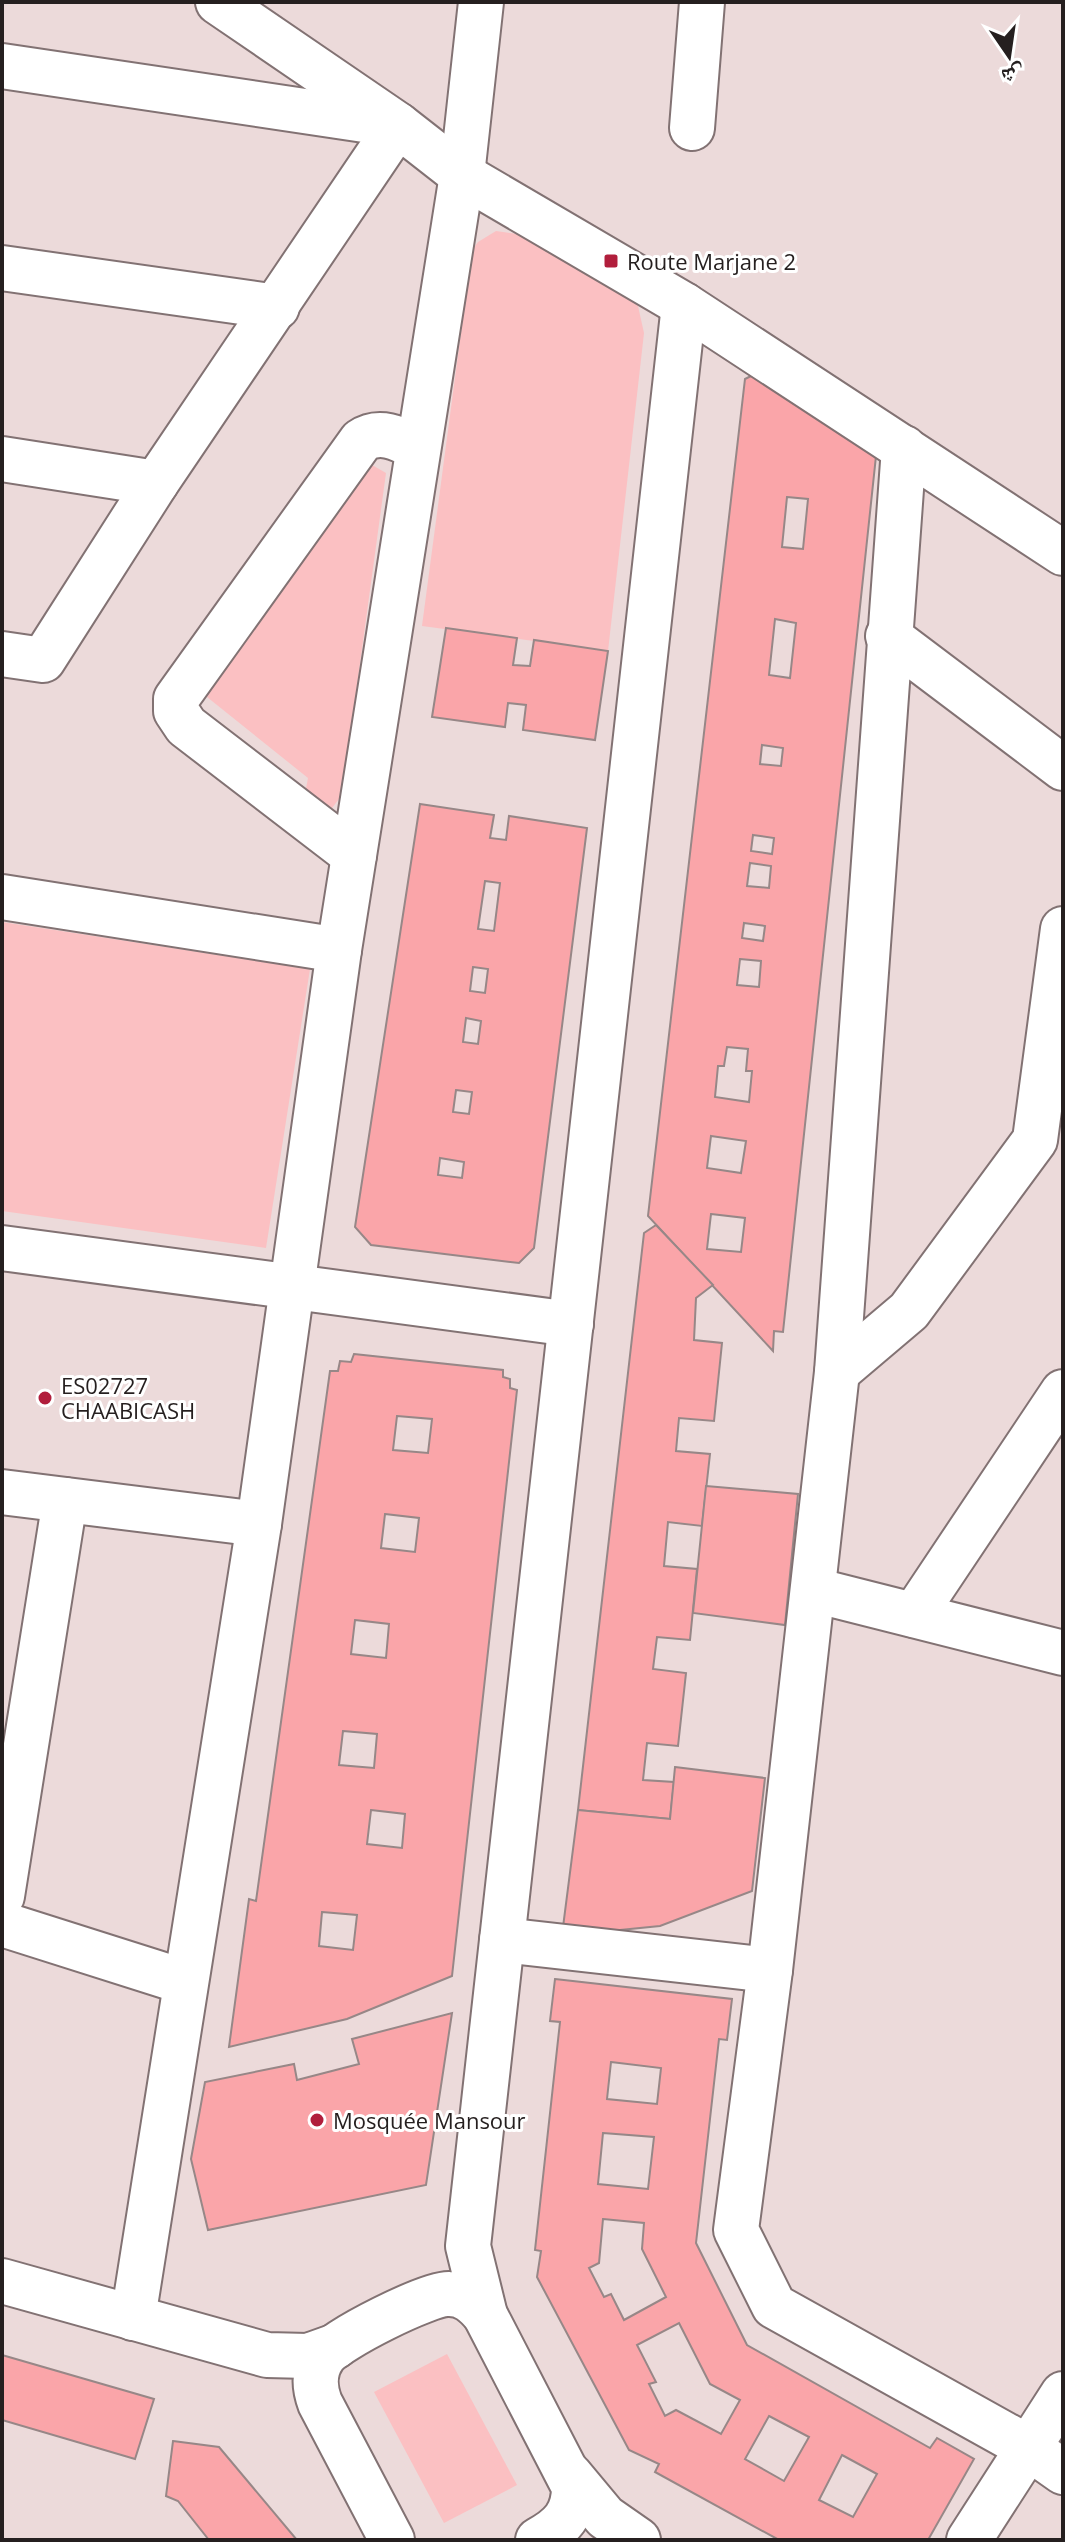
<svg xmlns="http://www.w3.org/2000/svg" width="1065" height="2542" font-family="'Open Sans','Noto Naskh Arabic',sans-serif">
<style>
.green{fill:#fbc0c2}
.building{fill:#faa5a9;stroke:#978787;stroke-width:2;fill-rule:evenodd}
.lines{fill:none;stroke-linecap:round;stroke-linejoin:round}
.minor-casing{stroke:#827273;stroke-width:48}
.minor{stroke:#fff;stroke-width:44}
.poi-dot{fill:#b11e3c;stroke:#fff;stroke-width:3}
.labels{text-anchor:middle;dominant-baseline:central;stroke-width:6;stroke-linejoin:round;paint-order:stroke}
.poi-label{font-size:22px;fill:#251f1f;stroke:#fff;text-anchor:start}
</style>
<rect width="100%" height="100%" fill="#ecdada"/>
<g class="green">
<path d="M496,231L517,234L629,295L638,306L644,333L608,651L422,626L472,250L478,242Z"/>
<path d="M360,458L386,473L342,795L329,812L304,799L308,778L197,689Z"/>
<path d="M2,922L310,969L266,1248L2,1211Z"/>
<path d="M447,2354L517,2485L444,2523L374,2392Z"/>
</g>
<g class="building">
<path d="M753,375L876,456L783,1332L774,1331L773,1351L648,1216L745,379ZM787,497L808,499L803,549L782,547ZM775,619L796,623L790,678L769,675ZM762,745L783,748L781,766L760,764ZM753,835L774,838L772,854L751,851ZM750,863L771,866L769,888L747,886ZM744,923L765,926L763,941L742,938ZM740,959L761,961L759,987L737,985ZM727,1047L748,1049L746,1071H752L749,1102L715,1097L718,1066H724ZM711,1136L746,1141L741,1173L707,1168ZM711,1214L745,1218L741,1252L707,1249Z"/>
<path d="M446,628L517,638L513,665L530,666L534,640L608,651L595,740L523,730L526,705L508,703L505,727L432,717Z"/>
<path d="M420,804L494,815L490,838L506,840L509,816L587,828L534,1248L519,1263L371,1245L355,1227ZM485,881L500,883L494,931L478,929ZM473,967L488,969L485,993L470,991ZM466,1018L481,1021L478,1044L463,1042ZM456,1090L472,1092L469,1114L453,1112ZM440,1158L464,1162L462,1178L438,1175Z"/>
<path d="M656,1225L713,1285L696,1298L694,1340L722,1343L714,1421L679,1418L676,1451L710,1454L702,1526L668,1522L664,1566L697,1569L690,1640L657,1637L653,1669L686,1673L678,1746L647,1743L643,1780L674,1782L670,1819L578,1810L644,1233Z"/>
<path d="M354,1354L503,1370V1377L510,1379V1388L517,1390L452,1976L347,2019L229,2047L249,1899L256,1901L330,1371H338L340,1361L351,1362ZM397,1416L432,1419L428,1453L393,1450ZM385,1514L419,1518L415,1552L381,1548ZM355,1620L389,1624L386,1658L351,1654ZM343,1731L377,1734L374,1768L339,1765ZM371,1810L405,1814L402,1848L367,1844ZM322,1912L357,1915L353,1950L319,1946Z"/>
<path d="M706,1486L798,1494L785,1625L693,1613Z"/>
<path d="M675,1767L765,1778L752,1891L660,1926L610,1931L563,1927L578,1810L670,1819Z"/>
<path d="M555,1979L732,1999L727,2040L719,2039L696,2243L747,2345L930,2448L937,2438L974,2459L928,2540H779L655,2472L659,2464L629,2450L537,2277L541,2251L535,2250L560,2022L550,2021ZM611,2062L661,2068L657,2104L607,2099ZM603,2133L654,2137L648,2189L598,2184ZM603,2219L644,2223L642,2249L666,2297L624,2320L611,2294L604,2297L589,2268L599,2263ZM679,2323L710,2384L740,2400L721,2434L676,2410L665,2416L649,2384L656,2382L637,2345ZM769,2416L809,2437L784,2481L745,2459ZM842,2455L877,2474L853,2517L819,2500Z"/>
<path d="M452,2013L426,2185L208,2230L191,2159L205,2082L294,2064L297,2080L359,2064L352,2039Z"/>
<path d="M2,2355L154,2399L135,2459L2,2420Z"/>
<path d="M173,2441L219,2447L297,2540H209L178,2501L166,2496Z"/>
</g>
<g class="lines">
<defs>
<g id="minor">
<path d="M218,2L398,125L462,175L684,305L1063,553"/>
<path d="M2,66L398,125L156,483L43,660L2,654"/>
<path d="M692,128L702,2"/>
<path d="M2,268L277,307"/>
<path d="M904,448L837,1372L770,1970L736,2230L774,2306L1029,2448L1063,2472"/>
<path d="M2,459L156,483"/>
<path d="M888,636L1063,768"/>
<path d="M354,855L186,726L176,711V699L361,441C380,428 400,439 418,448"/>
<path d="M2,897L339,950"/>
<path d="M2,1248L571,1324"/>
<path d="M837,1372L909,1311L1035,1140L1063,929"/>
<path d="M2,1492L259,1524"/>
<path d="M814,1590L1063,1653"/>
<path d="M914,1615L1063,1392"/>
<path d="M2,1896L65,1500"/>
<path d="M2,1924L185,1982"/>
<path d="M502,1940L770,1970"/>
<path d="M2,2281L267,2355L308,2356L336,2346"/>
<path d="M133,2318L259,1524L339,950L462,175L481,2"/>
<path d="M570,2475L605,2517L638,2540"/>
<path d="M392,2540L320,2403C314,2387 313,2371 324,2356C337,2339 429,2293 449,2294C465,2294 475,2303 485,2315"/>
<path d="M538,2540C562,2527 574,2514 574,2487L485,2315L468,2246L684,305"/>
<path d="M969,2540L1063,2394"/>
</g>
</defs>
<use href="#minor" class="minor-casing"/>
<use href="#minor" class="minor"/>
</g>
<g class="poi-dot">
<rect x="603" y="253" width="16" height="16" rx="4"/>
<circle cx="45" cy="1398" r="8"/>
<circle cx="317" cy="2120" r="8"/>
</g>
<g class="labels">
<g class="poi-label">
<text x="627" y="261">Route Marjane 2</text>
<text x="61" y="1385">ES02727<tspan x="61" dy="25">CHAABICASH</tspan></text>
<text x="333" y="2120">Mosquée Mansour</text>
</g>
</g>
<rect width="1065" height="2542" fill="none" stroke="#251f1f" stroke-width="8"/>
<g transform="translate(1009 56) rotate(167)" stroke="#ffffff" stroke-width="6" paint-order="stroke">
<path d="M0-6L14 30L0 20L-14 30Z" fill="#251f1f"/>
<text y="-12" font-size="22" font-weight="bold" text-anchor="middle" fill="#251f1f">ش</text>
</g>
</svg>
